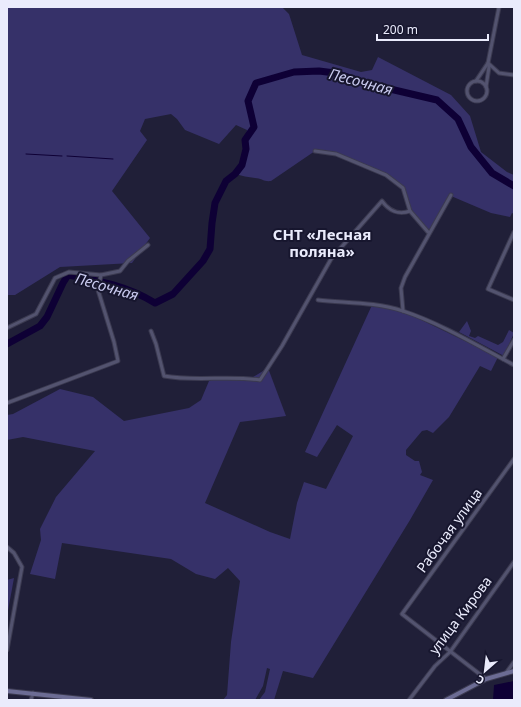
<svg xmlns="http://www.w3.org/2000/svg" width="521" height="707" font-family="'Noto Sans',sans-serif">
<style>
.green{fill:#363169}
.water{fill:#0e0035}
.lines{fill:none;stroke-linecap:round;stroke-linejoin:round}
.stream{stroke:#0e0035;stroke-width:1}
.river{stroke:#0e0035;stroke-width:7}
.street-casing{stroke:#3b3a50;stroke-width:5}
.secondary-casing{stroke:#3b3a50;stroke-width:6}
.street{stroke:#53536f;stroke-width:3}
.secondary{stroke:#6c6c94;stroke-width:4}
.labels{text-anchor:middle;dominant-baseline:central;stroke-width:4;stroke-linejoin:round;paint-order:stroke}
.street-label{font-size:14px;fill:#eaebfc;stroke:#17162e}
.water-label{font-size:15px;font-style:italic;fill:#c9caef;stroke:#17162e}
.neighbourhood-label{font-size:15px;font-weight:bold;fill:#eaebfc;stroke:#17162e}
</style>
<rect width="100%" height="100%" fill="#201f38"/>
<g class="green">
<path d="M7,7H282L289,14L302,55L361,72L372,70L378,57L451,95L470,116L481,152L507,172L514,175V214L512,213L510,217L491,213L451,196L429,234L410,211L403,188L386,175L336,154L315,151L271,181C264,182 261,178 255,178C248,177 242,176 235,174L243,165L247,130L236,125L219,144L185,130L177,119L171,114L145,119L140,131L147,140L112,191L150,238L132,263L60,267L15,295H7Z"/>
<path d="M372,305L403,311L498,357L491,371L480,366L449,417L433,433L427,430L422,431L406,450V455L415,461H419L422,472L420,475L433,480L410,520L313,678L283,671L274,700H259L265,692L270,669L267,668L263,686L255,700H223L227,695L231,642L240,581L228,568L215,579L196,574L171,559L62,543L55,579L30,574L41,540L40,529L56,497L95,451L23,437L7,440V415L13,414L60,389L93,397L124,421L189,408L201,400L209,381L221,376L253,377L268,368L286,416L240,422L205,503L270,532L290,539L297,503L304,482L326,489L353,436L337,425L317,457L305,452Z"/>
<path d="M467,321L471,331L469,336L475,338L478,336L498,345L503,342L509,330L514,333L504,356L459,332Z"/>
<path d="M14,578L7,616V580Z"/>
</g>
<path class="water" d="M514,681V700H493L494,685Z"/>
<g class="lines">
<g class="stream">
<path d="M26,154L62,156"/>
<path d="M67,156L113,159"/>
</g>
<path class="river" d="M7,344L40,326L47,317L63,283L68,275C100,281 127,286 155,303L173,294L203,261L210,249L212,223L215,203L226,181L235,174L242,165L246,149L245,140L254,127L248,101L256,83L294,72L319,71L335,73L373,85L437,100L458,119L471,147L492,173L514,186"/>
<defs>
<g id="street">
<path d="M476,81L488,63L499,73L514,75"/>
<circle cx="477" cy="91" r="10"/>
<path d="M486,87L489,67L488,63L499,7"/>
<path d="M315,151L336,154L386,175L403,188L410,211L428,232"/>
<path d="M514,232L488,289L514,300"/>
<path d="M318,300C346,303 376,302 403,311C440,323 480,347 514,365"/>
<path d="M403,311L401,288L405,277L451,195"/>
<path d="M7,328L36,314L55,278L69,272L101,275L120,271L128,261L148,245"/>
<path d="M151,331L156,344L164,376C196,382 228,375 260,380L282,346L331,259L382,201C389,211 399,215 410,211"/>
<path d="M503,359L514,340"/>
<path d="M7,403L118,361L114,342L98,290L101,275"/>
<path d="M7,547L14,553L22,567L7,650"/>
<path d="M506,673L514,662"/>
<path d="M486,679L402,614L514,459"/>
<path d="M31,700L33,693"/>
<path d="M409,700L435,666L450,652L514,562"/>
</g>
<g id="secondary">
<path d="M7,691L91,700"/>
<path d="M446,700L486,679L514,671"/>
</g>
</defs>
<use href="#street" class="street-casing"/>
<use href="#secondary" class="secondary-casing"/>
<use href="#street" class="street"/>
<use href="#secondary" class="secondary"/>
</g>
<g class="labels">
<g class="street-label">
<text transform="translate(449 530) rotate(-54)">Рабочая улица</text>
<text transform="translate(460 615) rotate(-53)">улица Кирова</text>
</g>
<g class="water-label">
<text transform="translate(361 81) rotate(15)">Песочная</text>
<text transform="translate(107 286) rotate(16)">Песочная</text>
</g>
<g class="neighbourhood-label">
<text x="322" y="234">СНТ «Лесная<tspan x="322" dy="17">поляна»</tspan></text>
</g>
</g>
<rect width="521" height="707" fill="none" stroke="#eaebfc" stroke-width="16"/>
<g transform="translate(485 671) rotate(208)" stroke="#17162e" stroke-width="3" paint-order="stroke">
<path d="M0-3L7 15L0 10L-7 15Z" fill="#eaebfc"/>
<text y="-6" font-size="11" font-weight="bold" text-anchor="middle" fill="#eaebfc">С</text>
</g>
<path d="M377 34v6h111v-6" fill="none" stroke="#eaebfc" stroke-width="2"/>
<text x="383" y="34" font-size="12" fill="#eaebfc" stroke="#17162e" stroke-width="3" paint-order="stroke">200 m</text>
</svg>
